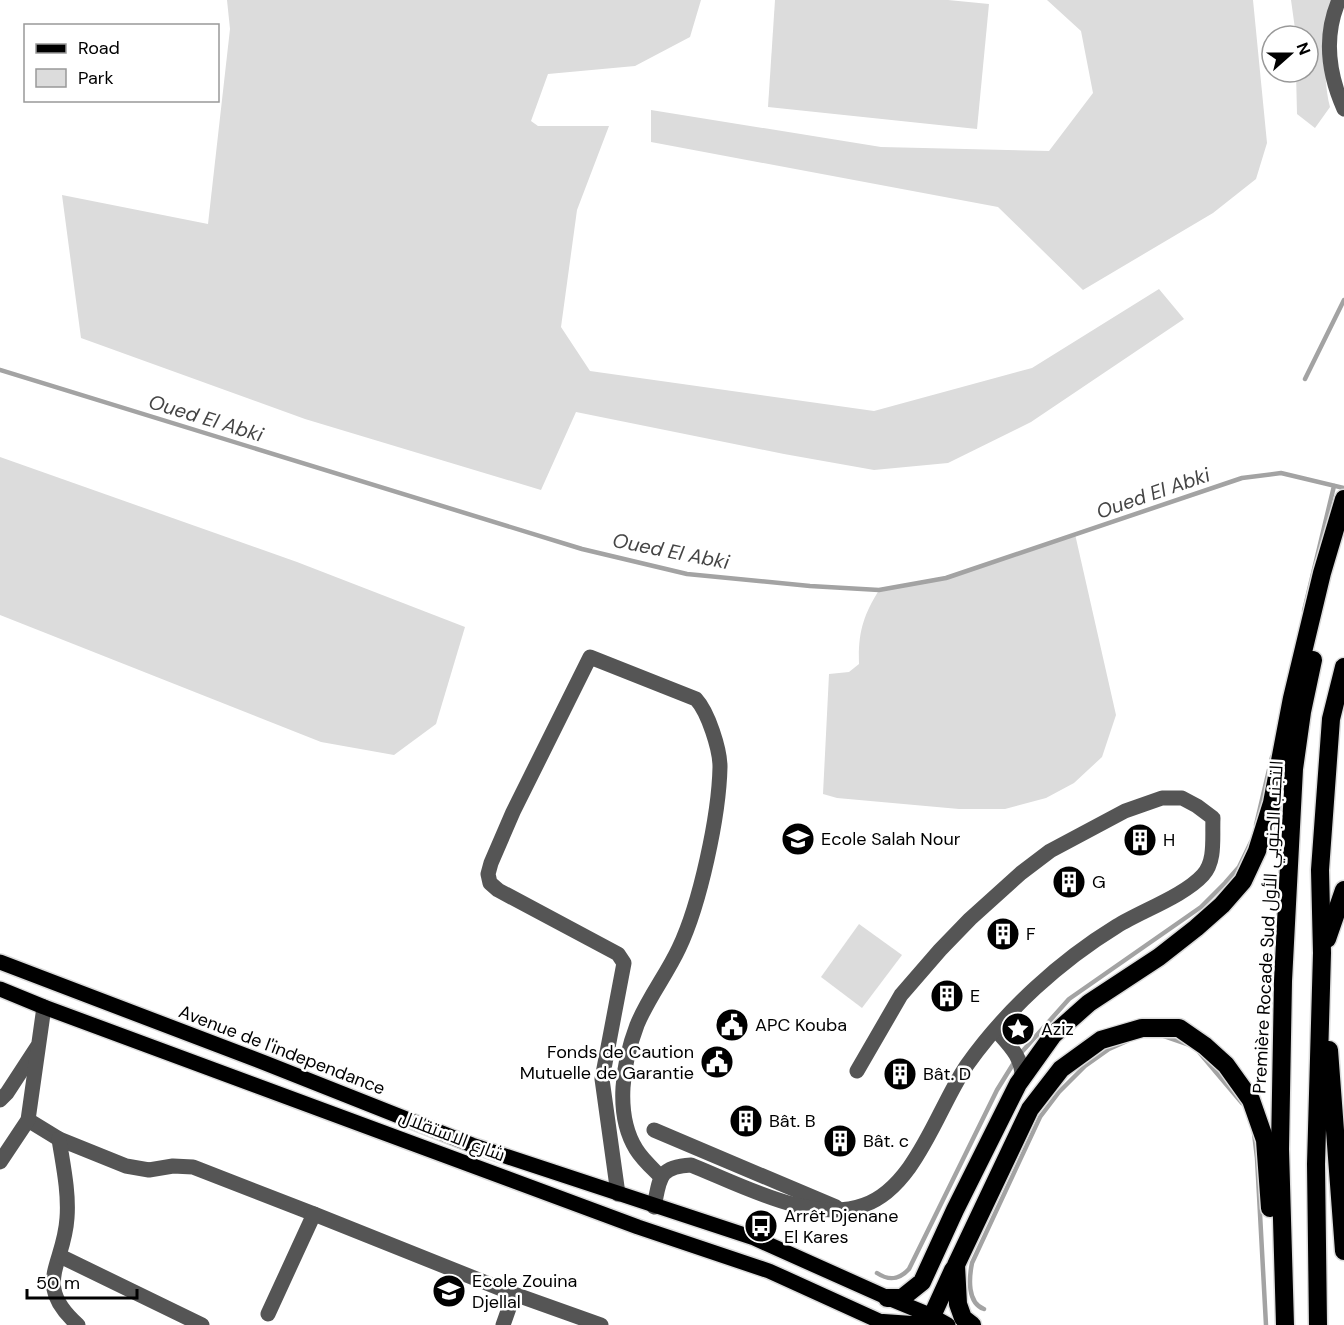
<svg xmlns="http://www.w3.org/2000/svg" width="1344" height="1325" font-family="'DM Sans',Cairo,sans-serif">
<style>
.green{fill:#dcdcdc}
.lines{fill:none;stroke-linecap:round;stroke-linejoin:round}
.stream{stroke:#a3a3a3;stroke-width:4.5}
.major-casing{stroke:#dbdbdb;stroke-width:18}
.highway-casing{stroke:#dbdbdb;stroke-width:21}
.minor{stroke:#555;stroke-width:15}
.major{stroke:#000;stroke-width:15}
.highway{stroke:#000;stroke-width:18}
.labels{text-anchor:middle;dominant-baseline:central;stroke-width:5;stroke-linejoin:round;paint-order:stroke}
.poi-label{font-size:18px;fill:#000;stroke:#fff;text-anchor:start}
.street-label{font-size:18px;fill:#000;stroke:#fff}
.water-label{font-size:20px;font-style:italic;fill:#444;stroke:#fff}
</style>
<rect width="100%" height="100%" fill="#fff"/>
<g class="green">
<path d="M227,0H701L690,37L635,66L548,74L531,121L538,126H609L577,210L561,327L590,371L874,411L1032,368L1159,289L1184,319L1031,422L948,463L874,470L784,454L576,412L541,490L305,419L81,338L62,195L208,224L230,29Z"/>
<path d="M775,0H948L989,4L977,129L768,107Z"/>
<path d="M1047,0H1253L1267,143L1256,179L1213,213L1083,290L998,207L651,142V110L881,147L1049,151L1093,93L1081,31Z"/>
<path d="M1291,0H1334C1328,36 1321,71 1330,107L1315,128L1297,114L1296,72H1308V36H1296Z"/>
<path d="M0,457L297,562L465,627L436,724L394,755L321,742L0,615Z"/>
<path d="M1075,534L1116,715L1102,757L1074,783L1046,798L1005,809H959L837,798L823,794L829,674L849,672L859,664C858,633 863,616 879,590L946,578Z"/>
<path d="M859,924L902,955L862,1008L821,977Z"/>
</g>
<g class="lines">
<g class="stream">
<path d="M0,370L582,549L687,574L810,586L879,590L946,578L1242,478L1281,473L1344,488"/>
<path d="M1305,379L1344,300"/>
<path d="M1304,611L1334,486"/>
<path d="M1256,825L1272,757"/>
<path d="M1164,1036L1190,1045"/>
<path d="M1199,1052L1242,1103"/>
<path d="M1020,1054L1069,999L1201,907L1225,883L1239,867L1251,842"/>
<path d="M1254,1133L1257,1158L1266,1325"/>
<path d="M877,1273C889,1281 899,1280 909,1269L997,1090L1015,1061"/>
<path d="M984,1309C967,1303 969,1278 972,1263L1040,1117L1059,1092L1085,1066L1109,1049L1127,1041"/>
</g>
<defs>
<g id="major">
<path d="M0,962L265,1063L472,1145L754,1238L886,1297L932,1316L948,1325"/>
<path d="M0,989L44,1007L638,1227L769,1271L888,1325"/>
</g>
<g id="highway">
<path d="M1327,939L1344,890"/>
<path d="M1329,1050L1344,1251"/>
<path d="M887,1298H902L922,1282L955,1210L1018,1084L1053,1035L1089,1003L1159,957L1196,928L1222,905L1243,881L1257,851L1272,803L1292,698L1322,573L1344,499"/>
<path d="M883,1323L912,1325"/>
<path d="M914,1325L932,1316L953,1270"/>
<path d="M972,1325L963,1318L958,1304L956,1265L1030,1109L1061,1069L1101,1040L1142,1028H1179L1205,1046L1226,1065L1251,1100L1265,1140L1270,1208"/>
<path d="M1285,1325L1280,1149L1283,981L1294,769L1302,712L1313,660"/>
<path d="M1318,1325L1316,1164L1322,953L1320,870L1331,719L1344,667"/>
</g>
</defs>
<use href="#major" class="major-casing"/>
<use href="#highway" class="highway-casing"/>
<g class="minor">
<path d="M1339,0C1323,37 1328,73 1344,109"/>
<path d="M996,1030C1009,1045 1023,1057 1022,1079"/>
<path d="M0,1100L7,1093L37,1047"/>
<path d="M28,1120L59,1139L126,1166L149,1170L173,1166L193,1167L314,1214"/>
<path d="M654,1130L836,1207"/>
<path d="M59,1139C63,1165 69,1192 67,1218C64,1266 32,1284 78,1325"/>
<path d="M0,1162L28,1120L44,1007"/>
<path d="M618,1194L602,1079L624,963L618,954L498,890L490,883L488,874L491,863L513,812L590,657L696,699C708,712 720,749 720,767C719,816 700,904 679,948C667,974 648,998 637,1025C623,1062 614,1113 636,1149C642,1159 652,1168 660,1176"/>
<path d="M654,1207C660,1178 658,1167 691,1165C741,1185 812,1224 864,1205C916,1187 938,1107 967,1065C1006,1010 1060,961 1117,926C1141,911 1184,896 1203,875C1216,861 1212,837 1213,818L1197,806L1182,798H1162L1125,811L1050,851L1021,873L970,919L940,950L901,995L857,1071"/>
<path d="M60,1256L202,1325"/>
<path d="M268,1314L314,1214L514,1294L601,1325"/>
<path d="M503,1325L514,1294"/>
</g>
<use href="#major" class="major"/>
<use href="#highway" class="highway"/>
</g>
<defs>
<symbol id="school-disc" viewBox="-11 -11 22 22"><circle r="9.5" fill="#000" stroke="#fff"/><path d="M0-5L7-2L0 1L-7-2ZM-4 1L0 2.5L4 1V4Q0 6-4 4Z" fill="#fff"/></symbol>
<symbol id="building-disc" viewBox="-11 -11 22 22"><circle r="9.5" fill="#000" stroke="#fff"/><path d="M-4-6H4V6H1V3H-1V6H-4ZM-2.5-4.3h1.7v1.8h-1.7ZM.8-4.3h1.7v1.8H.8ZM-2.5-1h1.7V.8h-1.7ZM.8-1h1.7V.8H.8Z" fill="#fff"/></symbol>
<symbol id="civic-disc" viewBox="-11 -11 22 22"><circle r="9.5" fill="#000" stroke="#fff"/><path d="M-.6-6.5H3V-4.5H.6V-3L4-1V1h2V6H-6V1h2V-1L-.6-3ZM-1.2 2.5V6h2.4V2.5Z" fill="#fff"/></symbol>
<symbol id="sight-disc" viewBox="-11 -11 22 22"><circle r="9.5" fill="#000" stroke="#fff"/><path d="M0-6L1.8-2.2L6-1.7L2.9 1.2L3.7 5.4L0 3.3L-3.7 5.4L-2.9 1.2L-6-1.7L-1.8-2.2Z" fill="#fff"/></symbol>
<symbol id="bus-disc" viewBox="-11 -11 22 22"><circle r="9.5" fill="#000" stroke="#fff"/><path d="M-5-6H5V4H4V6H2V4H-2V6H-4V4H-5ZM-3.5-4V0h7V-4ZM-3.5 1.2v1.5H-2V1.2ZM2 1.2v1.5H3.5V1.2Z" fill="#fff"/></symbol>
</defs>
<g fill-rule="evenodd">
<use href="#school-disc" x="779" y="820" width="38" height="38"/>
<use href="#building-disc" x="1121" y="821" width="38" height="38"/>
<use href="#building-disc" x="1050" y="863" width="38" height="38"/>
<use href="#building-disc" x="984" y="915" width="38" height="38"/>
<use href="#building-disc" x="928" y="977" width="38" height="38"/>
<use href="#civic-disc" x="713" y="1006" width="38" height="38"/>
<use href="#sight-disc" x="999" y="1010" width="38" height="38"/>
<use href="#civic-disc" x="698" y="1043" width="38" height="38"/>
<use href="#building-disc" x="881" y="1055" width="38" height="38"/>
<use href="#building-disc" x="727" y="1102" width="38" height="38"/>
<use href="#building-disc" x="821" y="1122" width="38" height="38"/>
<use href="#bus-disc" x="742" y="1207" width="38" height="38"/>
<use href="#school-disc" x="430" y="1272" width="38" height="38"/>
</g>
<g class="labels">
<g class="poi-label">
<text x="821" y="839">Ecole Salah Nour</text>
<text x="1163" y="840">H</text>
<text x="1092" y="882">G</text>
<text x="1026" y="934">F</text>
<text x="970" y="996">E</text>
<text x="755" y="1025">APC Kouba</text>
<text x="1041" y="1029">Aziz</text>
<text x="694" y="1052" text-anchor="end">Fonds de Caution<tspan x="694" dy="21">Mutuelle de Garantie</tspan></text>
<text x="923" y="1074">Bât. D</text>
<text x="769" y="1121">Bât. B</text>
<text x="863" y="1141">Bât. c</text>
<text x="784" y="1216">Arrêt Djenane<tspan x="784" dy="21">El Kares</tspan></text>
<text x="472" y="1281">Ecole Zouina<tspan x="472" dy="21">Djellal</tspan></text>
</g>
<g class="street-label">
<text transform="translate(1268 927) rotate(-87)">Première Rocade Sud التجنب الجنوبي الأول</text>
<text transform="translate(282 1050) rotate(21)">Avenue de l'independance</text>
<text transform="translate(452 1136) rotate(21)">شارع الاستقلال</text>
</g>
<g class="water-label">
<text transform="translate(206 418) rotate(17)">Oued El Abki</text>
<text transform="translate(1153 493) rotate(-19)">Oued El Abki</text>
<text transform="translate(671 551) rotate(11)">Oued El Abki</text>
</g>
</g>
<rect x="24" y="24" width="195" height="78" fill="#ffffff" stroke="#999999" stroke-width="1.5"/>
<rect x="36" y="44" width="30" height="9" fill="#000000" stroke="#999999" stroke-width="1.5"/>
<text x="78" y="54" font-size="18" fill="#000000">Road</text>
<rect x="36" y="69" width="30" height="18" fill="#dcdcdc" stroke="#999999" stroke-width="1.5"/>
<text x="78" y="84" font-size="18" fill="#000000">Park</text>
<g transform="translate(1290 54) rotate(69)"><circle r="28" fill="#ffffff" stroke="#999999" stroke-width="1.5"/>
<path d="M0-4.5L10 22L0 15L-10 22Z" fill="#000000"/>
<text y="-9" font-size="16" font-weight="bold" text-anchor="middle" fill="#000000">N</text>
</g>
<path d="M27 1289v9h110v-9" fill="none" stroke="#000000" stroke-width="3"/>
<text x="36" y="1289" font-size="18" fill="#000000" stroke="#ffffff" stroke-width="4.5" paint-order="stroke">50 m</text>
</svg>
